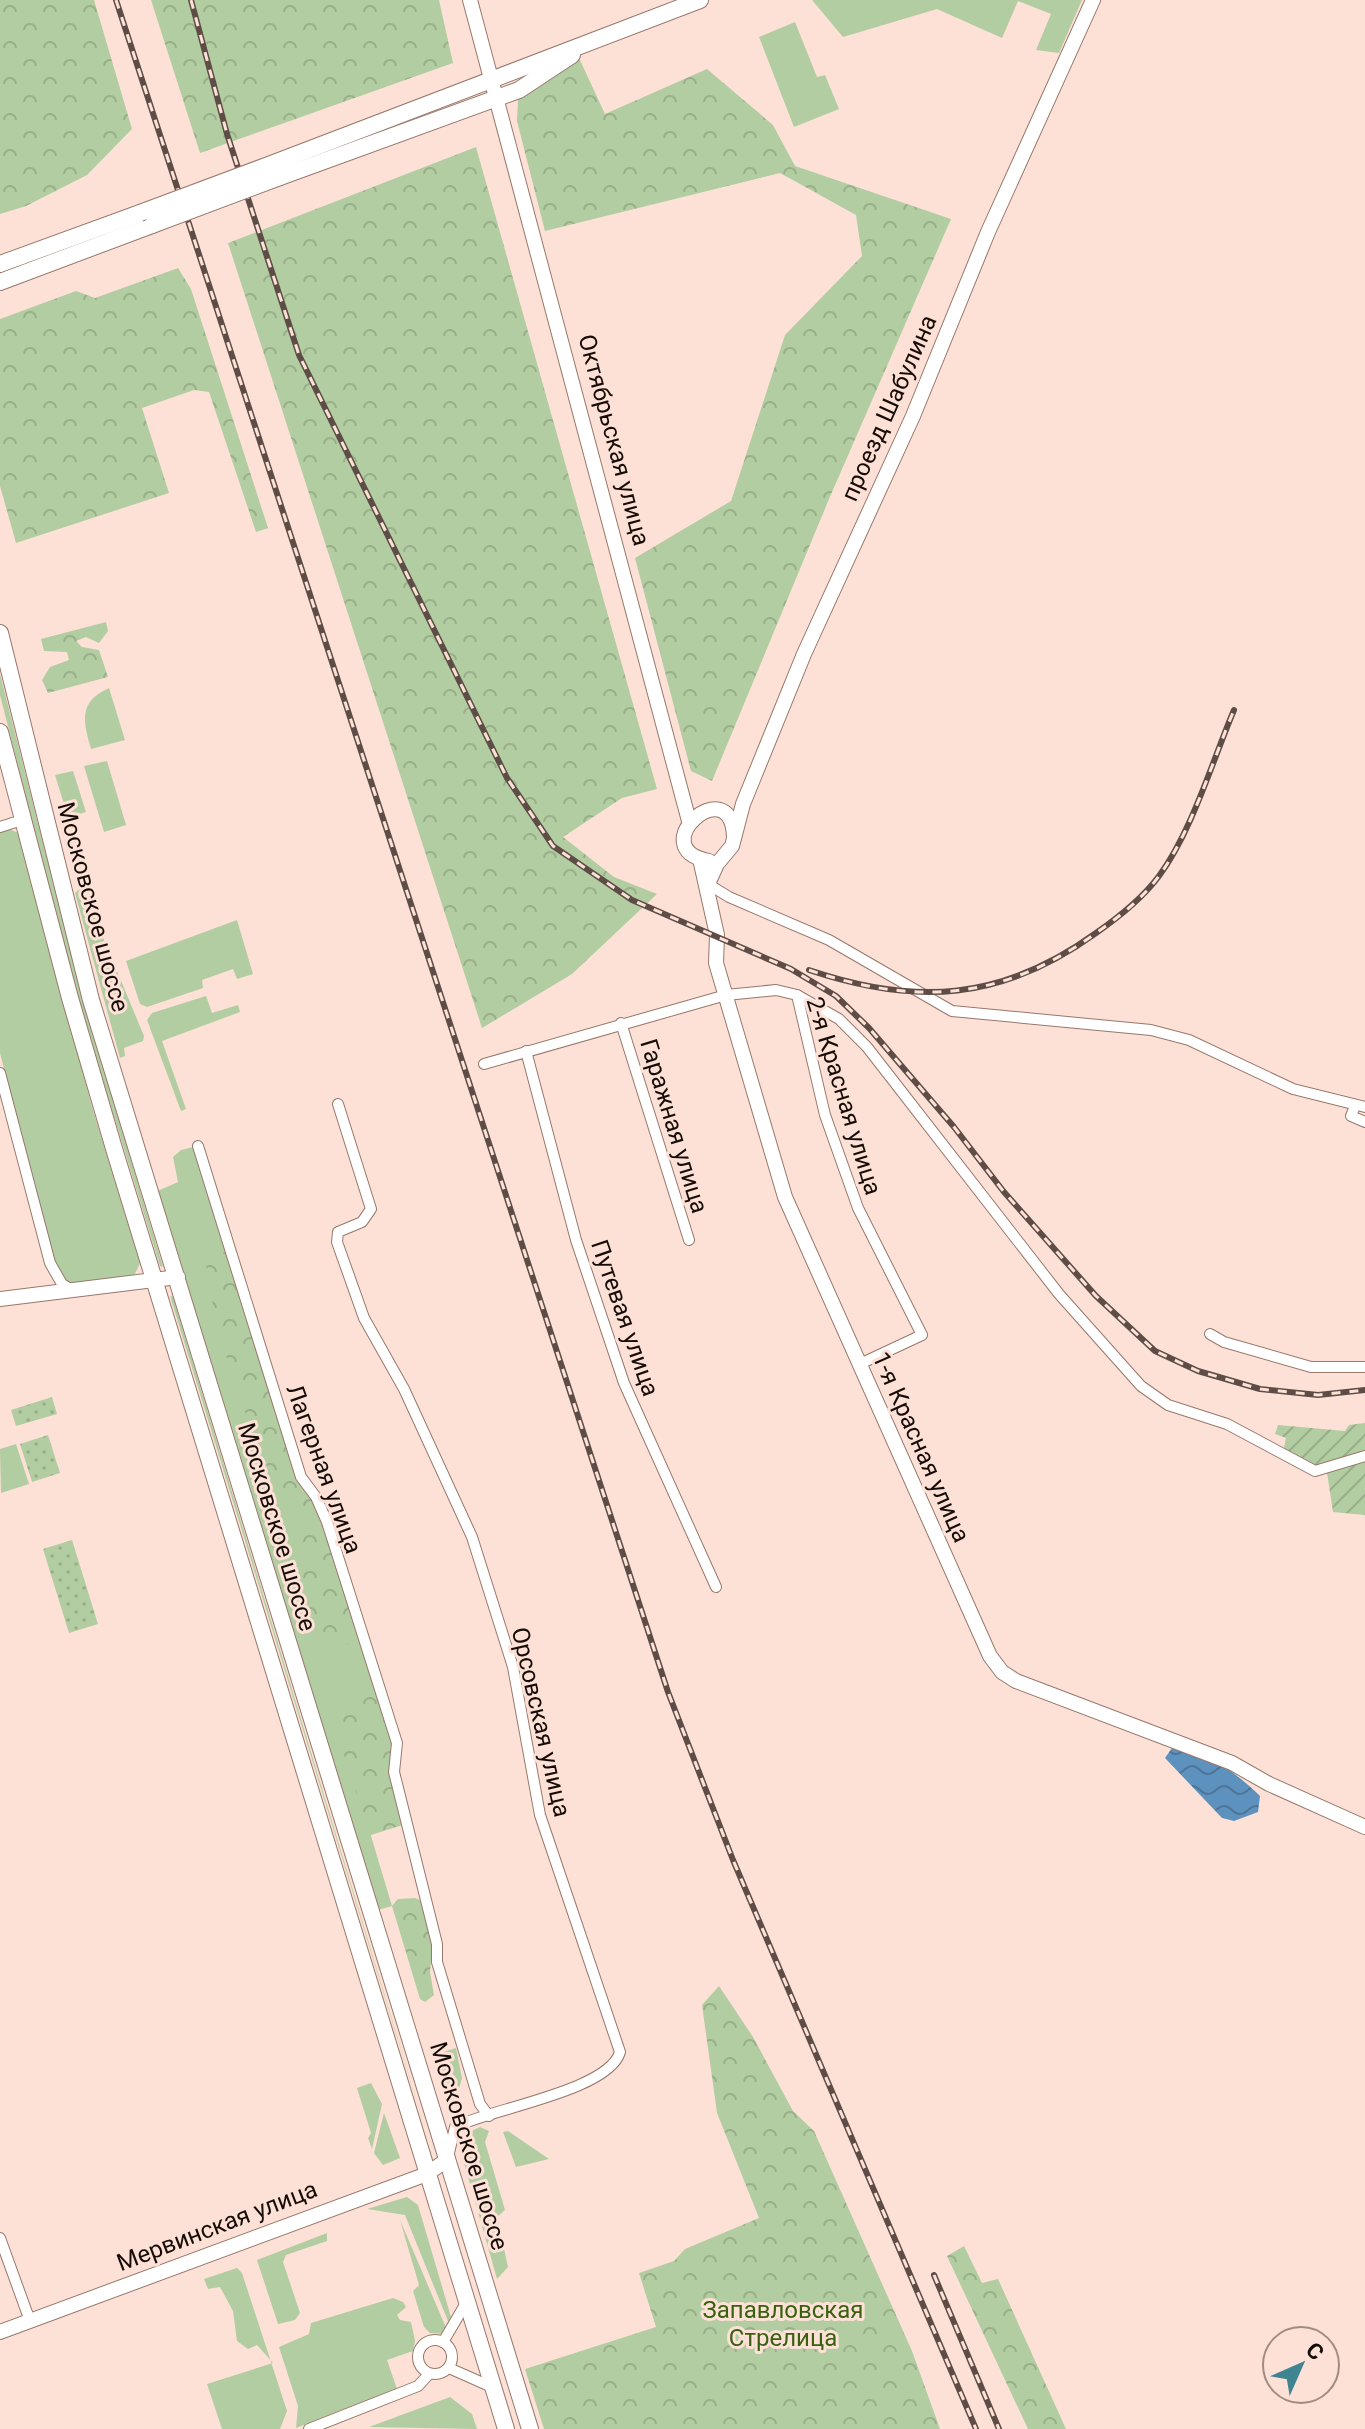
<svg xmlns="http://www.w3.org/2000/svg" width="1365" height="2429" font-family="Roboto,sans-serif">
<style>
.grass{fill:#b2cda1}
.forest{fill:url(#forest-crowns)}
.park{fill:url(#park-dots)}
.garden{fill:url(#garden-furrows)}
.water{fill:url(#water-waves)}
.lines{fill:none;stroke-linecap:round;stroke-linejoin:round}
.street-casing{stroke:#97786b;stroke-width:12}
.secondary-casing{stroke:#97786b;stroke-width:16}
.primary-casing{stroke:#97786b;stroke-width:18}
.street{stroke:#fff;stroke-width:10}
.secondary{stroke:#fff;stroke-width:14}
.primary{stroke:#fff;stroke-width:16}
.rail-casing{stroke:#5d4d46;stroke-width:6}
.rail{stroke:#fde1d6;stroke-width:3;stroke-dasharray:9;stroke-linecap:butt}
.primary-bridge-casing{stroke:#97786b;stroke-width:18;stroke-linecap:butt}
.primary-bridge{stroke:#fff;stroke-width:16}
.labels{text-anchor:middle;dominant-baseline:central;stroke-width:6;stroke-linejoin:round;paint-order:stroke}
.street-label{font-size:24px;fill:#160c07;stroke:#fde1d6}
.park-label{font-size:24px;fill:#38610f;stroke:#fde1d6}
</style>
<defs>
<pattern id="forest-crowns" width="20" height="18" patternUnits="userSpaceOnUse" patternTransform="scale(2)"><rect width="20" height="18" fill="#b2cda1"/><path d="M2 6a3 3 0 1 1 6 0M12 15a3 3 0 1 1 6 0" fill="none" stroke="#98af89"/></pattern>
<pattern id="park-dots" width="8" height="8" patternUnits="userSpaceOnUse" patternTransform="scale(2)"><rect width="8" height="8" fill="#b2cda1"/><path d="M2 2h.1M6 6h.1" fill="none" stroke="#98af89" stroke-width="1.8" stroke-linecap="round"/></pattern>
<pattern id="garden-furrows" width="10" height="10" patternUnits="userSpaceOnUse" patternTransform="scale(2)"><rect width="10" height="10" fill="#b2cda1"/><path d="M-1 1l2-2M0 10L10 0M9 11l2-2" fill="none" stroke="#98af89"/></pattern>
<pattern id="water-waves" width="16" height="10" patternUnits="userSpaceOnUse" patternTransform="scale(2)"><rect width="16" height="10" fill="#5d91be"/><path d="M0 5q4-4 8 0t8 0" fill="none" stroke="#4c7598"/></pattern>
</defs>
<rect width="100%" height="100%" fill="#fde1d6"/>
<g class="grass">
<path d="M812,0H1082L1059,53L1036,50L1051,14L1018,1L1002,38L937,9L843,37Z"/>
<path d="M795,22L817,77L825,75L839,109L794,127L759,37Z"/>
<path d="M0,674L81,993L163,1267L160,1266L76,993L0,695Z"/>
<path d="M109,688L125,740L91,749C83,721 78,702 109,688Z"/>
<path d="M107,761L126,825L104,832L84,766Z"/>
<path d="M73,771L86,812L68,817L55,775Z"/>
<path d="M8,829L19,833L92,1107L140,1263L134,1276L78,1287L67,1283L54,1261L0,1053V831Z"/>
<path d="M82,887L144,1036L143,1041L124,1048L125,1056L120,1058L75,893Z"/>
<path d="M237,920L253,974L237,979L233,969L202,980L203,988L147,1007L140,1004L126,961Z"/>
<path d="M206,996L212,1013L238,1005L240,1012L162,1041L186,1109L181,1111L147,1020L152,1013Z"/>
<path d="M198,1146L301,1477L397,1743L371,1836L392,1906L378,1910L153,1193L178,1182L173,1157L181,1150Z"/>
<path d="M170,1296L173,1297L432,2151Z"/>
<path d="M16,1444L29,1484L1,1493L0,1449Z"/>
<path d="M456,2048L462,2078L451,2117L437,2054Z"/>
<path d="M371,2083L382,2104L372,2149L368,2138L371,2133L357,2088Z"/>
<path d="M384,2113L400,2158L383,2165L374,2153Z"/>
<path d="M480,2127L489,2131L485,2142L505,2210L497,2217L508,2267L497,2279L457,2138Z"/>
<path d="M508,2131L549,2159L516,2167L503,2132Z"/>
<path d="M407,2197L418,2205L451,2317L450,2326L405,2215L367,2209Z"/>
<path d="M400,2220L447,2330L445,2334L430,2333L424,2327L413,2291L419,2285Z"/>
<path d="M327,2233V2241L286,2255L283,2262L300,2313L295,2320L278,2324L257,2260Z"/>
<path d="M237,2268L242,2273L287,2411L280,2429H222L207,2384L273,2363L257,2345L248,2349L237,2341L233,2311L220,2287L208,2289L204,2279Z"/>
<path d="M393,2298L403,2302L406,2307L397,2315L400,2320L411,2322L415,2341L413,2351L387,2360L397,2389L296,2428L298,2406L279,2347L309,2334L311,2323Z"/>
<path d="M450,2397L472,2414L477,2429L369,2427Z"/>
</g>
<g class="forest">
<path d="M0,0H94L132,129L87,175L26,206L0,214Z"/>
<path d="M151,0H439L453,63L200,153Z"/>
<path d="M579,58L605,114L707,69L773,125L795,166L951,219L829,499L712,781L691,771L635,558L731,501L785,335L862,256L856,215L780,173L545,231L517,121L518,99Z"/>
<path d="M476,147L657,789L622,798L563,837L614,877L657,894L572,974L482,1028L228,243Z"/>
<path d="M178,268L191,289L268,528L256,532L209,392L194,390L142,408L169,493L16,543L0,486V319L76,291L95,298Z"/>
<path d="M106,622L108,631L99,643L86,637L76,641L82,647L99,650L108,677L48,693L42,680L50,667L69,660L67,652L44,651L41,639Z"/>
<path d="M230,1251L301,1477L316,1497L362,1637L338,1648L323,1643L297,1577L303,1529C264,1483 209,1322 206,1261L211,1255Z"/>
<path d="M370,1691L380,1692L397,1743L394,1758L409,1823L371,1835C364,1813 337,1743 338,1725C339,1705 352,1694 370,1691Z"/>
<path d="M415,1898L422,1901L433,1940L430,1972L434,1995L425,2002L420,1999L392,1906L398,1899Z"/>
<path d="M719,1986L753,2037L793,2111L814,2131L912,2351L940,2429H544L525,2369L656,2327L639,2273L674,2261L685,2249L759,2218L717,2113L702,2005Z"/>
<path d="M964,2246L982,2283L998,2279L1066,2429H1028L947,2256Z"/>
</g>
<g class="park">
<path d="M52,1397L57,1414L16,1426L11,1410Z"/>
<path d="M48,1435L60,1473L32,1482L20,1444Z"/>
<path d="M72,1540L98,1624L69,1633L43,1549Z"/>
</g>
<path class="garden" d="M1365,1423V1515L1333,1512L1326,1466L1305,1464L1283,1452L1286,1438L1275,1434L1278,1425L1345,1431L1349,1425Z"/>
<path class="water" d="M1172,1748C1205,1750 1238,1774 1260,1796L1258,1812L1234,1821L1222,1818L1165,1758Z"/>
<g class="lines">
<defs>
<g id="street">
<path d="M0,827L22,820"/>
<path d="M708,884L729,897L829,940L952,1011L1151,1030L1189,1040L1293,1089L1365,1107"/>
<path d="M797,995L825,1115L858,1208L922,1335L860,1364"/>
<path d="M621,1023L689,1240"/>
<path d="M526,1051L576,1240L624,1383L716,1587"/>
<path d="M484,1064L726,995L776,990L797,995L839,1019L867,1047L1059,1294L1141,1386L1168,1405L1227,1424L1315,1471L1365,1456"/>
<path d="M0,1073L50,1263L62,1284L72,1290"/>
<path d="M338,1104L371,1209L362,1222L338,1232L337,1242L364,1318L404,1389L472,1537L513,1667L540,1815L620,2052C609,2091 489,2109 455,2127L449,2153"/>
<path d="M1355,1106L1351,1116L1365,1122"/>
<path d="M198,1146L301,1477L316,1497L327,1522L397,1743L394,1772L437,1944V1962L480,2104L489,2116"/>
<path d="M1210,1334L1224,1342L1311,1367H1365"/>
<path d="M0,2238L30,2321"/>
<circle cx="435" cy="2357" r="17"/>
<path d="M443,2342L466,2303"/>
<path d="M449,2368L494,2388"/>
<path d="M309,2429L418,2386L429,2374"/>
</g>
<g id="secondary">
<path d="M470,0L689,821"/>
<path d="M700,859L717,935L716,963L785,1197L990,1656L1002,1672L1016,1681L1232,1763L1269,1784L1365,1827"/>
<path d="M709,861C641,848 731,768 734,837"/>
<path d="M708,884L717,864L732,846L743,804L804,654L913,416L988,232L1093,0"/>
<path d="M0,1299L178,1277"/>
<path d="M0,2332L427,2174L448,2159"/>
</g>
<g id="primary">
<path d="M274,163L700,0"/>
<path d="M280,177L519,90L572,55"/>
<path d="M0,264L140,213"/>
<path d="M0,282L152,225"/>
<path d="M0,633L91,1000L530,2429"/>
<path d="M0,732L70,998L115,1152L506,2429"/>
</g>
</defs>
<use href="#street" class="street-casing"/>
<use href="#secondary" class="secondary-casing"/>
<use href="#primary" class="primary-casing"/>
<use href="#street" class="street"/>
<use href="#secondary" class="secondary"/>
<use href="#primary" class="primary"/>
<defs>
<g id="rail">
<path d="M116,0L668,1692L733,1860L976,2429"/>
<path d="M191,0L227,134L299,355L507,778L553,846L632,900L791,969L836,996L869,1028L954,1127L1004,1192L1096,1296L1155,1351L1198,1371L1260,1389L1318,1395L1365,1390"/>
<path d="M809,970C916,1006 1002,1001 1096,933C1119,917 1142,899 1159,876C1192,831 1212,762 1234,710"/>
<path d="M934,2275L999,2429"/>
</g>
</defs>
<use href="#rail" class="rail-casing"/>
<use href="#rail" class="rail"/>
<defs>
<g id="primary-bridge">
<path d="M140,213L274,163"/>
<path d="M152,225L280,177"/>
</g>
</defs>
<use href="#primary-bridge" class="primary-bridge-casing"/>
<use href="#primary-bridge" class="primary-bridge"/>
</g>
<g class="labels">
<g class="street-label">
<text transform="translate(889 408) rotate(-66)">проезд Шабулина</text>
<text transform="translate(614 440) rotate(75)">Октябрьская улица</text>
<text transform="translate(93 907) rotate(75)">Московское шоссе</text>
<text transform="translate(844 1096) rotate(73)">2-я Красная улица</text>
<text transform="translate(674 1126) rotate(73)">Гаражная улица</text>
<text transform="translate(625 1318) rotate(71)">Путевая улица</text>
<text transform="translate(921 1447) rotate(66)">1-я Красная улица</text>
<text transform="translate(324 1469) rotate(70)">Лагерная улица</text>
<text transform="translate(277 1527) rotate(73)">Московское шоссе</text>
<text transform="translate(541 1722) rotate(77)">Орсовская улица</text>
<text transform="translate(469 2146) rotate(73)">Московское шоссе</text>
<text transform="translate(217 2226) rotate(-21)">Мервинская улица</text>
</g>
<g class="park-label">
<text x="783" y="2310">Запавловская<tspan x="783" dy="28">Стрелица</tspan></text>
</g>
</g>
<g transform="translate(1301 2365) rotate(45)"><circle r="38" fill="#fde1d6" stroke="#a18c83" stroke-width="2"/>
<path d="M0-6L14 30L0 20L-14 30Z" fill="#3f8491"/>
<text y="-12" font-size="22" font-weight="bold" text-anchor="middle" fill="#160c07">С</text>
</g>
</svg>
